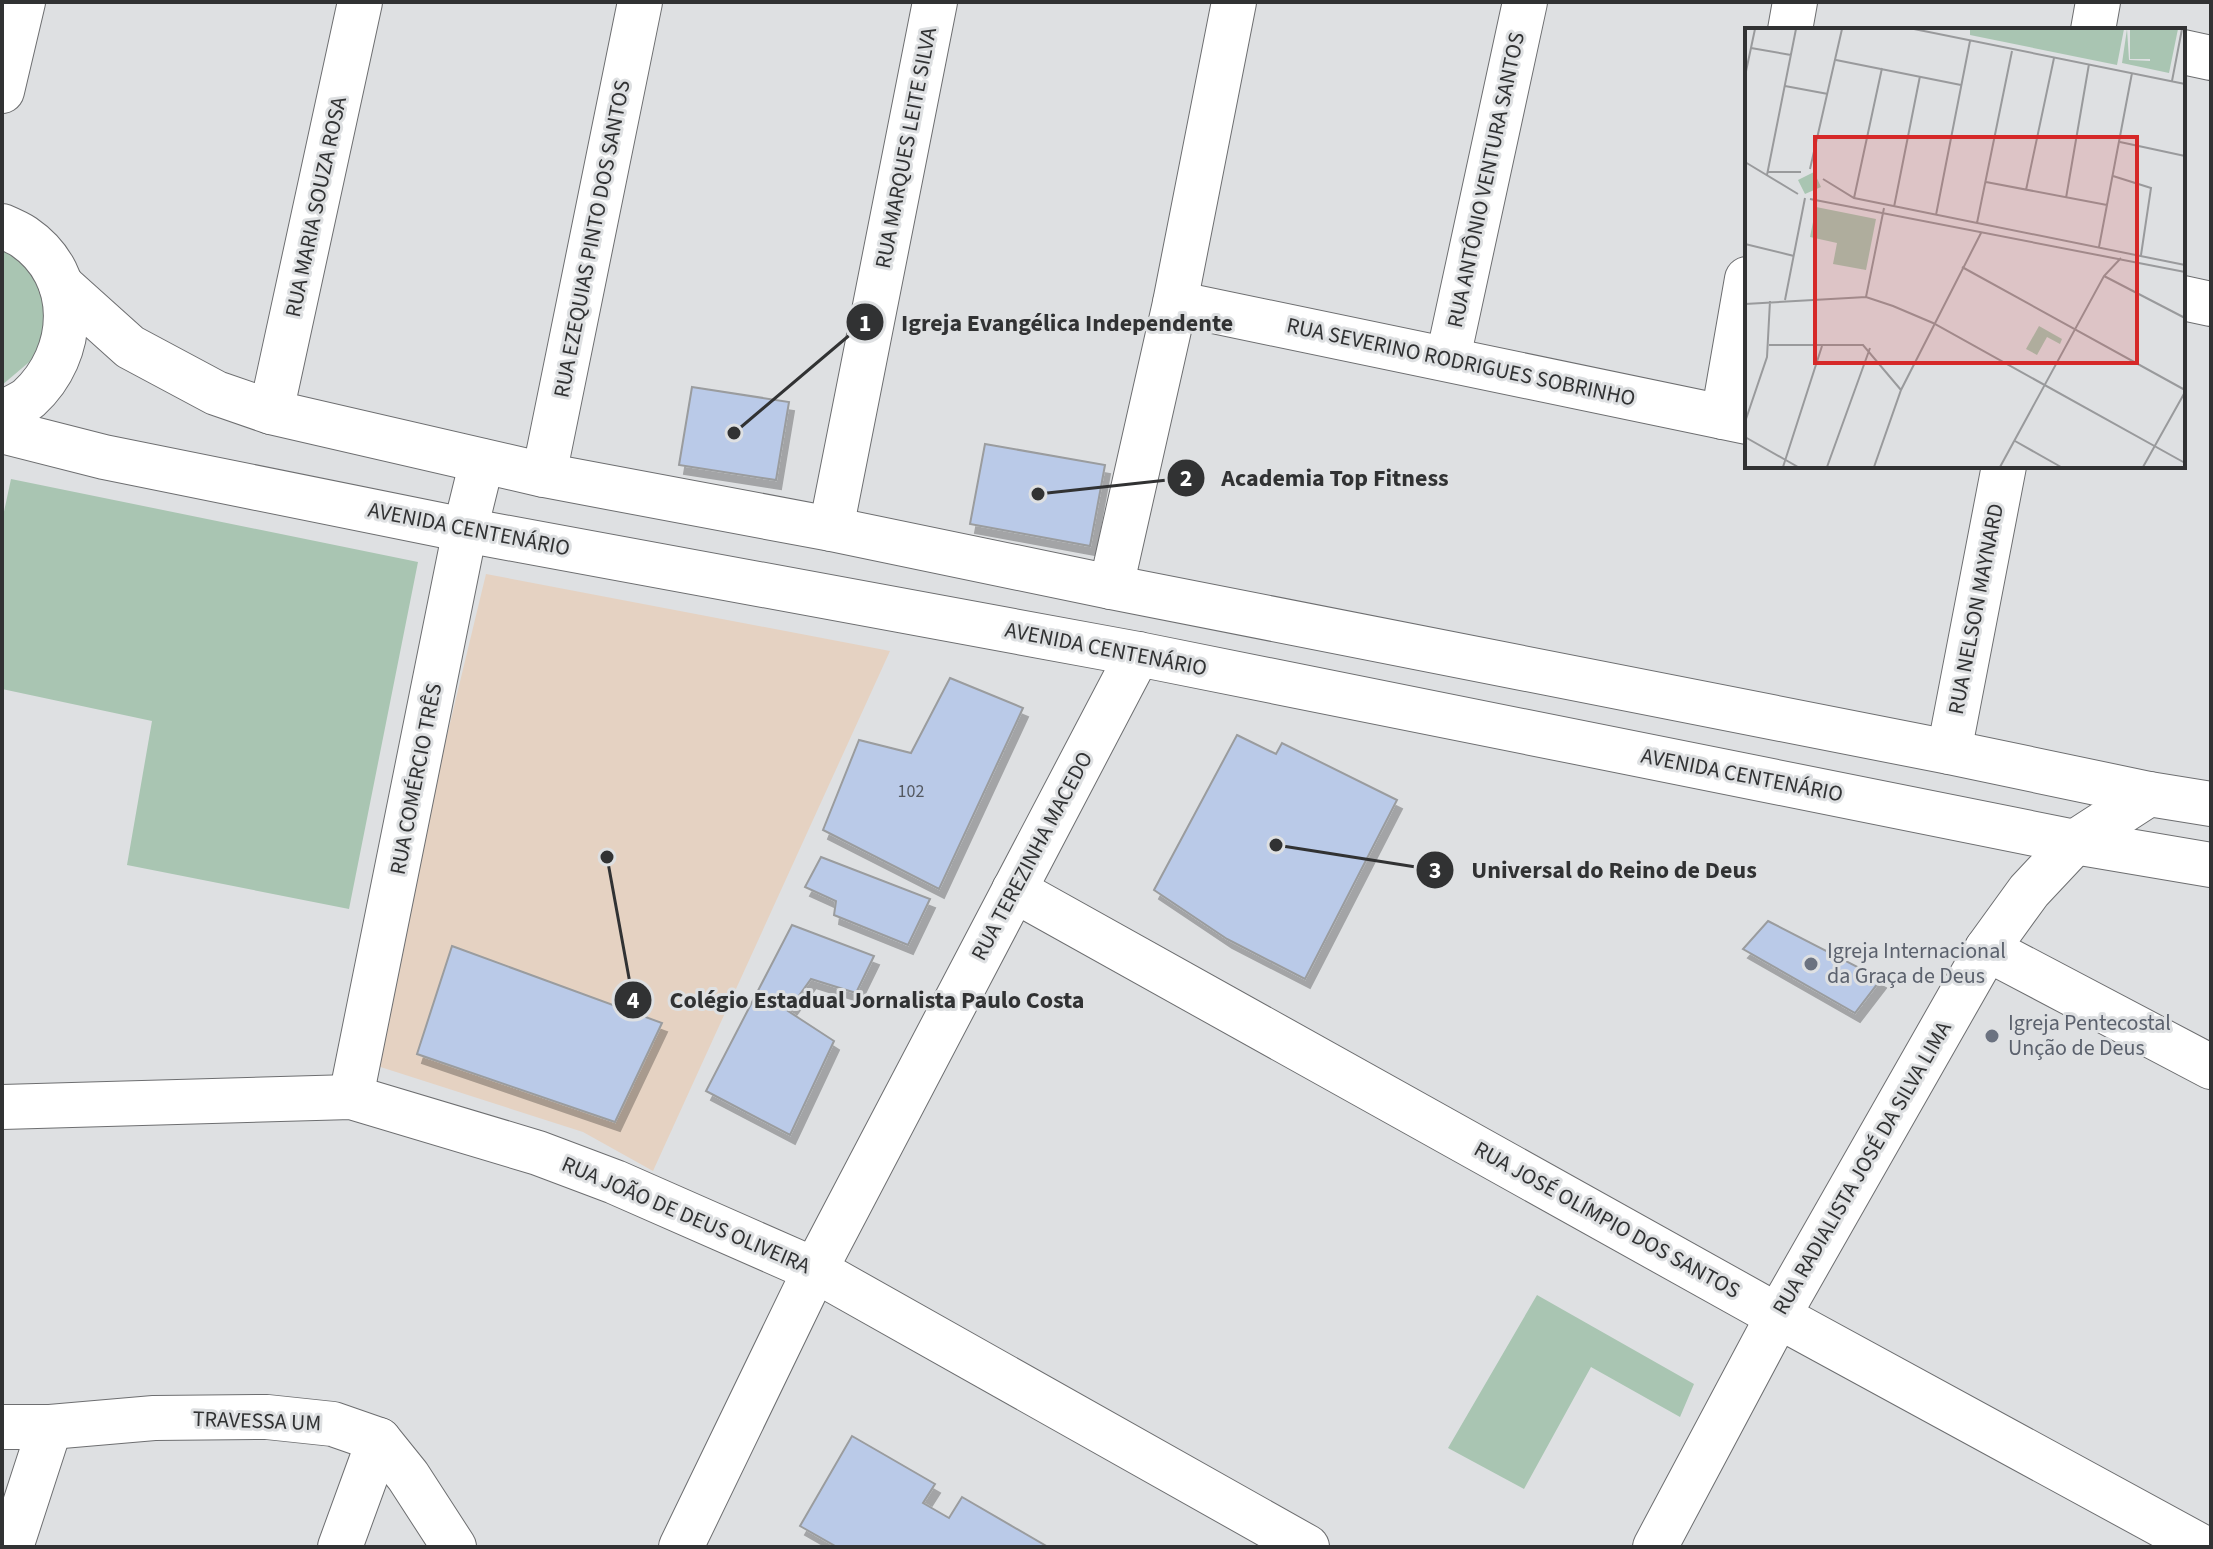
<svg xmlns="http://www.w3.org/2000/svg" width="2213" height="1549" font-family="'Source Sans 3',sans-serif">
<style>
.education{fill:#e5d2c2}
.green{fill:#a9c5b2}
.building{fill:#bacae8;stroke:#9a9c9e;stroke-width:2;filter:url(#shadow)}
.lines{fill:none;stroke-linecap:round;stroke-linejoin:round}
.minor-casing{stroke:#6d6e70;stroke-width:46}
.major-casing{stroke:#6d6e70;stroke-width:46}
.minor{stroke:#fff;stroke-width:44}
.major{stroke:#fff;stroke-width:44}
.worship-dot{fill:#6b7280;stroke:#dee0e2;stroke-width:3}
.labels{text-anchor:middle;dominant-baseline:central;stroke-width:6;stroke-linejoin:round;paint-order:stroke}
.number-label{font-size:18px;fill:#535860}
.street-label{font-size:22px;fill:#313233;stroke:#dee0e2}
.worship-label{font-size:22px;fill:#5b616d;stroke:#dee0e2;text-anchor:start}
.inset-road{fill:none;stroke:#999a9c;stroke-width:2}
.view{fill:#d62828;fill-opacity:0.15;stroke:#d62828;stroke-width:4}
.inset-edge{fill:none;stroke:#313233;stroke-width:4}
.leader{fill:none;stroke:#313233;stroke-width:3}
.callout-dot{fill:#313233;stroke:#dee0e2;stroke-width:3}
.mark-label{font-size:24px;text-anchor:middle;font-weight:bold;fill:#fff}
.callout-label{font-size:24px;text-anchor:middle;font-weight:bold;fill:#313233;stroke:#dee0e2;stroke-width:6;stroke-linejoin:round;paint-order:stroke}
</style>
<defs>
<filter id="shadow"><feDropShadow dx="5" dy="9" stdDeviation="0" flood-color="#0004"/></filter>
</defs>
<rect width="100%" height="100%" fill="#dee0e2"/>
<path class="education" d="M486,574L890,651L653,1171L583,1132L368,1063Z"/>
<g class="green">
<path d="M2,239L9,242L46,293L44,337L34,358L2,385Z"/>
<path d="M11,479L418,562L349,909L127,865L152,721L2,689V521Z"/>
<path d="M1537,1295L1694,1384L1680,1417L1591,1367L1524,1489L1448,1448Z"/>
</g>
<g class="building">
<path d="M692,387L789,402L776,480L679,465Z"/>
<path d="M985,444L1105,465L1090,546L970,524Z"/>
<path d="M950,678L1023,708L939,889L823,830L859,740L911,753Z"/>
<path d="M1237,735L1276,754L1282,743L1397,800L1305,979L1227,939L1154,890Z"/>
<path d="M821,857L930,899L908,945L834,915L836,901L805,887Z"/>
<path d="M1768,921L1881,979L1855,1013L1743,949Z"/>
<path d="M792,925L874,956L856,993L811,979L788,1011L834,1041L790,1135L706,1091Z"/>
<path d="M452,946L662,1023L615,1122L417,1054Z"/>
<path d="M852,1436L935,1484L923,1503L949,1518L962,1497L1048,1547H837L800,1526Z"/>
</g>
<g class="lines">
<defs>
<g id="minor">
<path d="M1790,30L1795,2"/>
<path d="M2093,30L2098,2"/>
<path d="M2183,52L2211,58"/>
<path d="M2183,298L2211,304"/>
<path d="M1175,303L1747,422"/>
<path d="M1448,358L1525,2"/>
<path d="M271,412L360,2"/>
<path d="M1723,417L1747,279"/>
<path d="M544,475L640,2"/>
<path d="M831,529L935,2"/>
<path d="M1111,587L1175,303L1234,2"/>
<path d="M1949,752L2004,466"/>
<path d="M1014,890L1778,1316L2202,1547"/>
<path d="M1987,949L2211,1067"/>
<path d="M351,1097L465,530L482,461"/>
<path d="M2,1107L351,1097L538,1153L615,1182L815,1270L1307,1547"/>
<path d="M2,1427H50L154,1418L267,1417L333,1424L379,1440L408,1476L454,1547"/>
<path d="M11,1547L50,1427"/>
<path d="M340,1547L379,1440"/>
<path d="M681,1547L815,1270L1138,654"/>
<path d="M1655,1547L1778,1316L1987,949L2029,891L2075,842L2149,794"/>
</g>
<g id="major">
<path d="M2,91L23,2"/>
<path d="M2,226C9,229 18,233 24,237C81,276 77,354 29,398C22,404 11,408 2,413"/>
<path d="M61,285L130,347L216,393L271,412L544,475L831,529L1111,587L1949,752L2149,794L2211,804"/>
<path d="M2,431L104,457L465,530L1138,654L2075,842L2211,865"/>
</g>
</defs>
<use href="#minor" class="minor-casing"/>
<use href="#major" class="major-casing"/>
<use href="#minor" class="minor"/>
<use href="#major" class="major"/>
</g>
<g class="worship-dot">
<circle cx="1811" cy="964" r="8"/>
<circle cx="1992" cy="1036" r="8"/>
</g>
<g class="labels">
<g class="number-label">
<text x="911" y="791">102</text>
</g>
<g class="street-label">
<text transform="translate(906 148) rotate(-79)">RUA MARQUES LEITE SILVA</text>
<text transform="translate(1486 180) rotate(-78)">RUA ANTÔNIO VENTURA SANTOS</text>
<text transform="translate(316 207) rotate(-78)">RUA MARIA SOUZA ROSA</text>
<text transform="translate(592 239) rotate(-79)">RUA EZEQUIAS PINTO DOS SANTOS</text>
<text transform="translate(1461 362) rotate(12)">RUA SEVERINO RODRIGUES SOBRINHO</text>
<text transform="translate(469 529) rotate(11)">AVENIDA CENTENÁRIO</text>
<text transform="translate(1976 609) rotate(-79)">RUA NELSON MAYNARD</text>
<text transform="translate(1106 649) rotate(11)">AVENIDA CENTENÁRIO</text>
<text transform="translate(1742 775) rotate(11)">AVENIDA CENTENÁRIO</text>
<text transform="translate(416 779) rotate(-79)">RUA COMÉRCIO TRÊS</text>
<text transform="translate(1032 856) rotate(-62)">RUA TEREZINHA MACEDO</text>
<text transform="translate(1862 1168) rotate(-60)">RUA RADIALISTA JOSÉ DA SILVA LIMA</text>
<text transform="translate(686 1215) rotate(23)">RUA JOÃO DE DEUS OLIVEIRA</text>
<text transform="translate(1607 1220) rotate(29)">RUA JOSÉ OLÍMPIO DOS SANTOS</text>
<text transform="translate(257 1421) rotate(2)">TRAVESSA UM</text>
</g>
<g class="worship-label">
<text x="1827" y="951">Igreja Internacional<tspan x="1827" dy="25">da Graça de Deus</tspan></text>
<text x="2008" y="1023">Igreja Pentecostal<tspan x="2008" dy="25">Unção de Deus</tspan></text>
</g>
</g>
<g transform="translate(1745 28)">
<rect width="440" height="440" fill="#dee0e2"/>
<path d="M225,1H379L372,37L225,7ZM382,1L384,32L405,33V24V31H385V1H433L424,45L377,35ZM69,144L76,159L60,166L53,152ZM71,179L131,191L121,242L88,236L92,215L65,209ZM294,298L317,311L315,316L302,309L292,327L281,321Z" fill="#a9c5b2"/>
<path class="inset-road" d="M169,1L440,56M6,20L46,27M91,32L216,57M0,48L10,1M427,53L437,1M40,58L83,66M375,114L440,128M0,134L53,166M65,141L97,1M22,144H56M22,147L51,1M368,148L406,160L396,227M78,151L109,170L440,237M241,154L362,177M281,162L309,30M109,170L137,40M321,170L344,36M65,171L440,244M149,179L175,48M191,187L225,13M232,195L267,23M0,216L49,228M354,219L387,45M217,239L440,362M359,248L440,290M121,269L139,180M40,272L60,170M0,276L121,269L148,278L188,295L440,435M24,317H118L156,362M0,394L22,329L25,273M0,409L53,439M270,413L316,439M38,439L77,318M82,439L125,320M129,439L156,362L236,205M255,439L359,248L376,230M398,439L440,364"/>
<path class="view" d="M70,109H392V335H70Z"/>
<rect width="440" height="440" class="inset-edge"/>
</g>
<path class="leader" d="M734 433L865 322M1038 494L1186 478M1276 845L1435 870M607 857L633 1000"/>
<g class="callout-dot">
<circle cx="734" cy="433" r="8"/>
<circle cx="1038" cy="494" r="8"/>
<circle cx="1276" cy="845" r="8"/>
<circle cx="607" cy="857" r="8"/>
<circle cx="865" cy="322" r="20"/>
<circle cx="1186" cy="478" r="20"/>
<circle cx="1435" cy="870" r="20"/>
<circle cx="633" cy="1000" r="20"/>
</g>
<g class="mark-label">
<text x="865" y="331">1</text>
<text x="1186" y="486">2</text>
<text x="1435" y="878">3</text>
<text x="633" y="1008">4</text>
</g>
<g class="callout-label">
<text x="1067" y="331">Igreja Evangélica Independente</text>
<text x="1335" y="486">Academia Top Fitness</text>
<text x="1614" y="878">Universal do Reino de Deus</text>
<text x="877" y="1008">Colégio Estadual Jornalista Paulo Costa</text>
</g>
<rect width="2213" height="1549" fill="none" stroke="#313233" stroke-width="8"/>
</svg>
